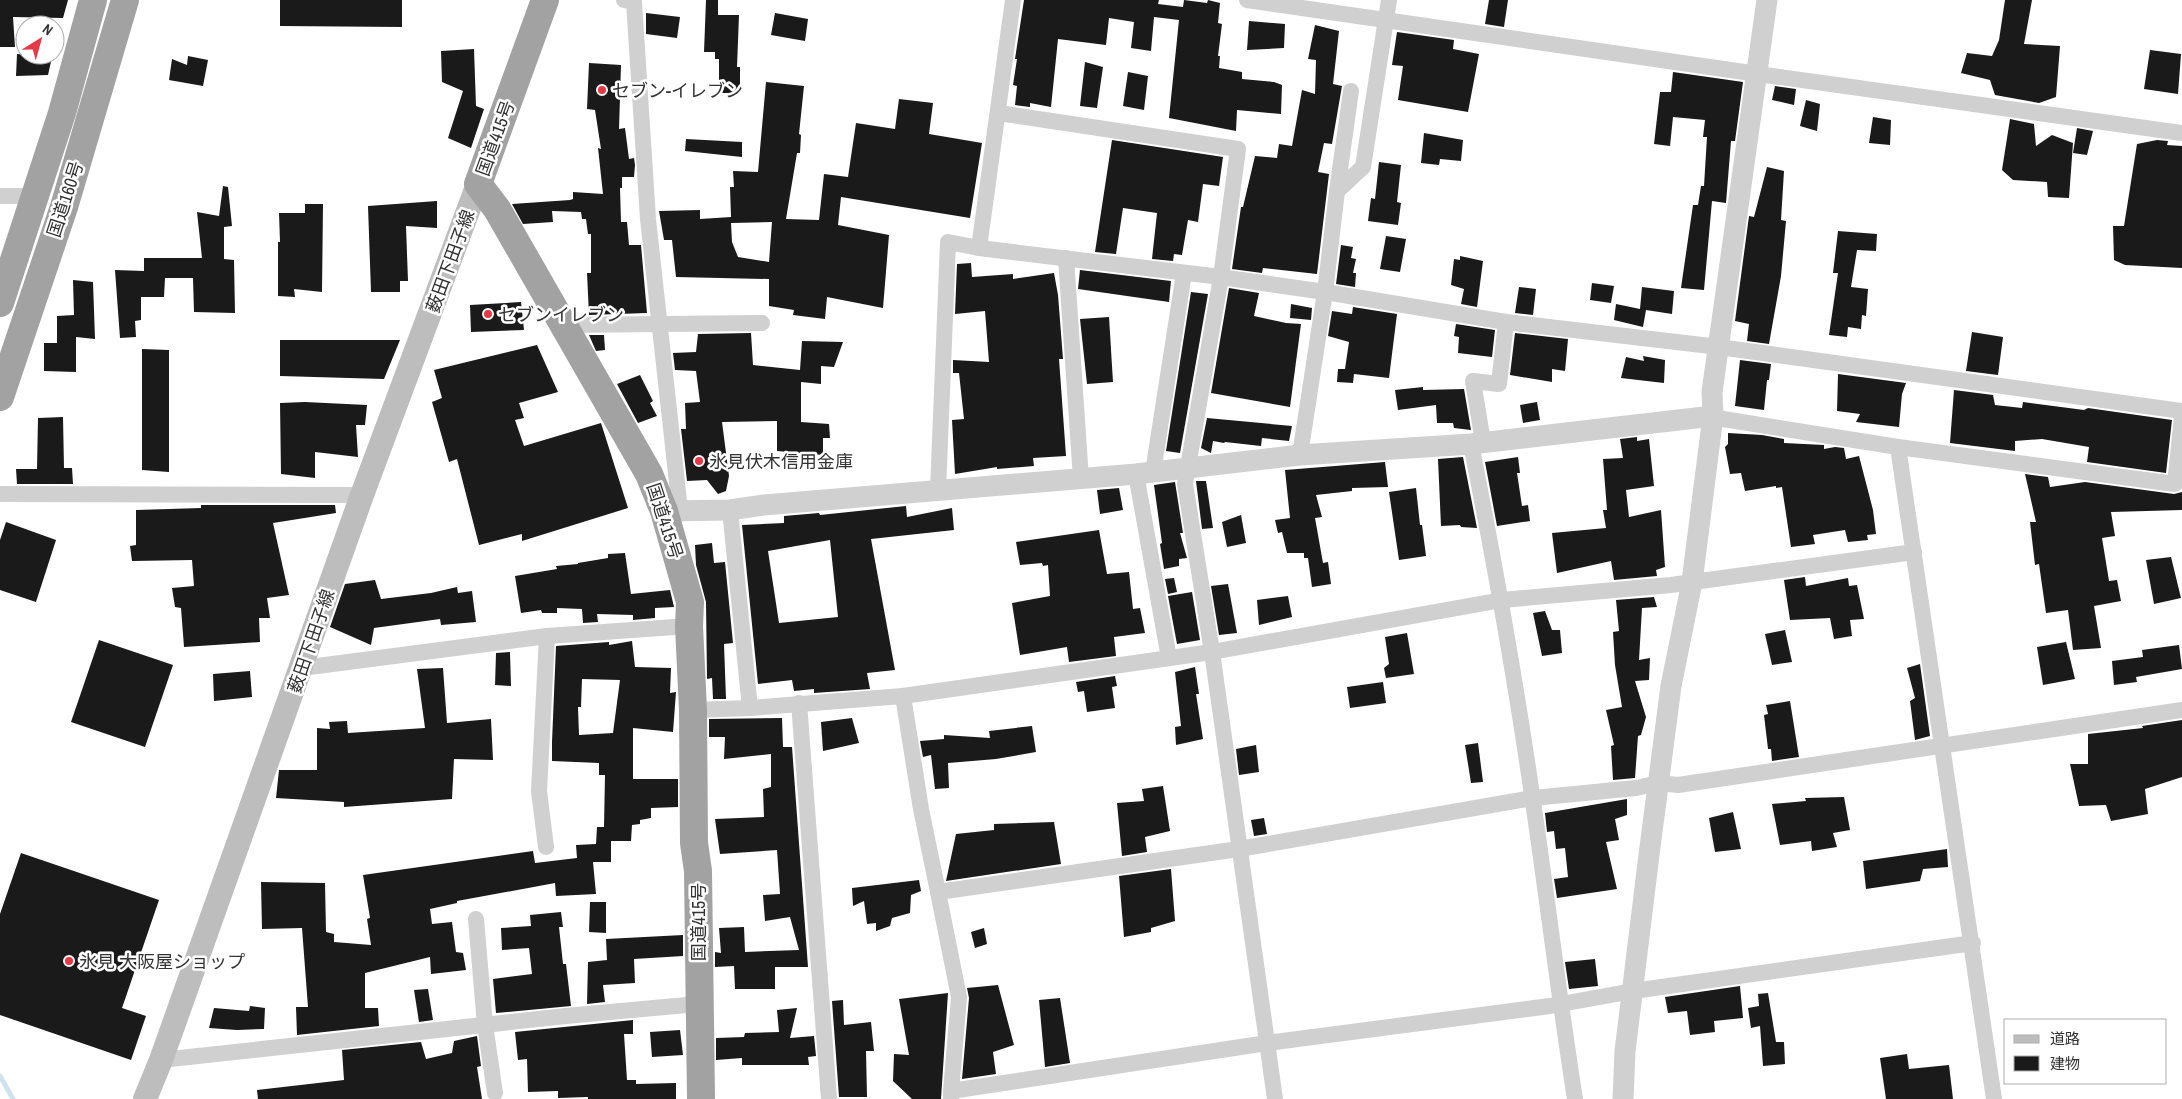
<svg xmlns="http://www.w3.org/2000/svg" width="2182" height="1099" font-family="'Archivo Narrow','Noto Sans JP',sans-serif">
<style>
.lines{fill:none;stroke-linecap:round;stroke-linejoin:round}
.stream{stroke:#cfe2ee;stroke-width:5}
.building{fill:#1a1a1a;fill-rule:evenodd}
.minor{stroke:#d0d0d0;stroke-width:16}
.tertiary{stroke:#d0d0d0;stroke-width:21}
.secondary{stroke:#bdbdbd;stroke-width:24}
.trunk{stroke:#a2a2a2;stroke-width:28}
.poi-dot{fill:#e63946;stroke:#fff;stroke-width:2}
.labels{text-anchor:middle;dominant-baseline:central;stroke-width:5;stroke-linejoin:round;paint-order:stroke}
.poi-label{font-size:18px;fill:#333;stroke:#fff;text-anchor:start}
.street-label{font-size:18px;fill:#333;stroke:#fff}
</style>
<rect width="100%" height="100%" fill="#fff"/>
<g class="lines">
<path class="stream" d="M0,1076L13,1099"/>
</g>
<g class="building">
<path d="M0,0H68L63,18L13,17L15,47H0Z"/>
<path d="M280,0H402V27L280,26Z"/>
<path d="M706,0H718V15H739L737,67H740V93H719V59H715V52H704Z"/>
<path d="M1024,0H1159L1158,4L1183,7L1184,0L1207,3L1208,0L1220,3L1218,23L1222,24L1218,56H1220L1219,68L1242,72V79L1274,82L1282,85L1281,114L1237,110L1236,131L1169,118L1179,20L1154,17L1151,51L1131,48L1134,22L1109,18L1106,45L1058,39L1051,107L1030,103V107L1015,105L1017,86L1013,85L1017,59H1015Z"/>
<path d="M1489,0H1508L1504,27L1485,24Z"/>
<path d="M2005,0H2032L2024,44L2060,46L2056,97L2039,103L1995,95L1990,80L1961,73L1967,53L1992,56L1999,40Z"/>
<path d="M646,13L680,17L677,38L646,34Z"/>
<path d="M775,13L808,19L805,41L771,35Z"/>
<path d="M1249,21L1285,24L1284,48L1247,50Z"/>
<path d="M1315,25L1339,31L1333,84L1342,86L1332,144L1324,143L1318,172L1329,174L1317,274L1263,268L1262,273L1232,269L1241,207H1243L1255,156L1277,158L1279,144L1292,146L1302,90L1315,94L1316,60L1308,59Z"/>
<path d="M1397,32L1454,40L1453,49L1479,54L1468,112L1398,100L1403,66L1392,65Z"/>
<path d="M474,49L476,106L484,109L471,148L448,138L463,91L442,82L441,51Z"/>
<path d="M2150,50L2181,54L2178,94L2144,89Z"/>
<path d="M17,54L52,57L48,75L16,76Z"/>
<path d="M188,56L208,60L203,86L169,80L172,59L187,65Z"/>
<path d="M1085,62L1103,67L1097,108L1080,106Z"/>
<path d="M589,63L621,65L619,129L625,128L629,159L634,158L635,165L634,177H622V188H620L621,222H627L629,245H641L647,313L589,315L587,273H591V234H588L586,219H582L581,212L552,211L553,222L523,224L512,204L570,200L573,199V192L603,194L598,148L601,149L595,110L587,109Z"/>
<path d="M1128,72L1148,76L1144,110L1123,106Z"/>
<path d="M1673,72L1743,82L1735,141H1731L1726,203L1712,201L1704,290L1681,288L1693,205H1698L1701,186H1704L1707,137H1703L1705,120L1673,117L1670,146L1654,144L1660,92H1671Z"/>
<path d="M766,82L804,86L799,134L801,135L800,153H797L786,219L819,220L824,174L848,177L856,123L895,129L899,99L933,103L929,134L982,143L970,218L841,197L838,225L889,235L883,308L827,297L825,319L793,315L794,310L769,306V279L676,277L672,240H664L659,211L700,210V219L731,217L730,187H734L733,171L758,172ZM772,222L769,262L738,257L732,242L731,223Z"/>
<path d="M1775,86L1796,89L1794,105L1772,100Z"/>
<path d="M1806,100L1820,104L1817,131L1800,126Z"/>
<path d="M1873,117L1891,120L1890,145L1869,143Z"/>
<path d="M2010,119L2034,124L2036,146L2052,135L2073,143L2069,198L2048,197L2047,182L2013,180L2002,170Z"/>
<path d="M2077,128L2093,131L2087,155L2073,153Z"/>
<path d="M1424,133L1463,140L1461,161L1440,159L1439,165L1421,163Z"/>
<path d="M686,139L742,142V157L685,151Z"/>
<path d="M1112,140L1223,157L1219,186L1203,184L1198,222L1188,220L1182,255L1174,254L1173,261L1152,259L1157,213L1123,208L1116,254L1095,252Z"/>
<path d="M2157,140L2168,141L2167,145L2182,146V268L2125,265L2114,260L2113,226H2124L2137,144Z"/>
<path d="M1379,162L1401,165L1397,202L1401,203L1398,225L1368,221L1371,198L1375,199Z"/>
<path d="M1767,167L1784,171L1781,220L1786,221L1781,276L1769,344L1747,341L1749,324L1735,321L1749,216L1754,217Z"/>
<path d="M223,186L228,187L232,226L224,227V259L234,260L235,313L194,312L193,278H165L164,297H141V320L135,321L136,337L120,338L115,270L144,271V258H202L197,212L219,216Z"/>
<path d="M437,201V228L406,226L408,281H400V292H371L368,206Z"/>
<path d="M305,204H323L322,292L294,289L295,297L278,296V242H280L279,213H305Z"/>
<path d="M1838,231L1877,234L1876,251L1857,250L1851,287L1868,289L1866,316L1862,315L1861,329L1848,327L1847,337L1829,335L1838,273H1833Z"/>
<path d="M1386,236L1406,239L1400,272L1380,269Z"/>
<path d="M1341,245L1353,247L1351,258L1356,259L1353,273H1356L1355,287L1336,284Z"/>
<path d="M1460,256L1483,261L1477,307L1461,304L1464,289L1451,285L1454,259L1460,260Z"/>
<path d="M971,263L972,277L1013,274V279L1054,273L1058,295L1063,359H1059L1066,456L1033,458L1034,466L997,469V467L955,474L952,420L964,419L959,373H953V360L989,362L985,311L955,314L957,264Z"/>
<path d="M1080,270L1171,281L1169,302L1078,289Z"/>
<path d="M73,280L93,282L95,339L76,337V372L44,371V343H57V316L74,315Z"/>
<path d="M1592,283L1614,286L1611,303L1590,300Z"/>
<path d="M1519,287L1536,289L1533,315L1515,313Z"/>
<path d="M1642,287L1674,291L1672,314L1646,310L1643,327L1614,320L1616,304L1640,309Z"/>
<path d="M1229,288L1259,293L1254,316L1286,323L1301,324L1290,407L1211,393Z"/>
<path d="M1191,292L1208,294L1180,453L1166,451Z"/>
<path d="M521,302L524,330L471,332L470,305Z"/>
<path d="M1291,304L1312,308L1311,320L1290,318Z"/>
<path d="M1353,307L1397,314L1389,378L1354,374L1353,383L1337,382L1338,369H1345L1349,342L1328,336L1332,311L1352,314Z"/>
<path d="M1109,317L1113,382L1087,384L1080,319Z"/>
<path d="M1456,324L1495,330L1492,357L1458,353L1459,337L1454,336Z"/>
<path d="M1972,332L2003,337L1998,375L1966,371Z"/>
<path d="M751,333L753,365L800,370L802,341L843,342L834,367L821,366V384L801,382V422L829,424L830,438H823V455L777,451V421L722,422L729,476L726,491L718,494L707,480L687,481L681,429H686L685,403L700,402L696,371L675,370L673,353L696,352L698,334Z"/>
<path d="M1515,333L1568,339L1565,371L1552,369V382L1510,375Z"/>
<path d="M589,335H604L605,350L596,351Z"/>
<path d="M280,340H400L384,379L280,376Z"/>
<path d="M537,345L558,392L519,403L524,418L515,420L524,446L601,423L628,508L522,541V534L479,545L457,459L449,462L432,402L442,398L434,370Z"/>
<path d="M142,349L169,350V472L142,470Z"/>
<path d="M1643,356L1665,360L1664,383L1621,378L1626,357L1644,361Z"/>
<path d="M1740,360L1771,364L1769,380H1767L1764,410L1735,406Z"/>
<path d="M1838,374L1906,383L1902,394L1899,427L1856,422L1860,414L1837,411Z"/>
<path d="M640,375L653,401L650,403L657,416L638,423L617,384Z"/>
<path d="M1423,387V390L1464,389L1471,430L1454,428L1453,423H1437L1436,405L1398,410L1395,390Z"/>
<path d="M1954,390L1993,395L1995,405L2022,408L2023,402L2084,410L2088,408L2172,420L2166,473L2087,462L2089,447L2042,439L2015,441V451L1950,443Z"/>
<path d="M305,402L367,405L365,425H356L358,457L315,452V478L281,474L280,403Z"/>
<path d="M1537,402L1540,420L1523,423L1520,405Z"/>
<path d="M63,417L64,468H72L73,484H17L16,469H37L38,418Z"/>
<path d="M1207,418L1292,426L1289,441L1262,438L1261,446L1225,442L1224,443L1213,441L1211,453L1201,448Z"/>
<path d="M1728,433L1762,435L1784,439V443L1824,445V449L1835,447L1844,448L1846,459L1859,456L1873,510L1876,534L1867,535L1868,540L1848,542L1845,530L1813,535L1815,544L1791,547L1782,487L1776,488V486L1745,491L1741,473L1730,474L1725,447L1728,444Z"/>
<path d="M1637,437V441L1649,439L1654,486L1626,490L1629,517L1661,510L1665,567L1656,570L1657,576L1614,580L1611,561L1557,573L1552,533L1606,528L1603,510H1607L1603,459L1623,458L1620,439Z"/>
<path d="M1463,457L1477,528L1461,527L1460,525L1441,526L1438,459Z"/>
<path d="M1518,457L1520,473H1517L1522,506L1528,505L1530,521L1497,526L1485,462Z"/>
<path d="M1385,462L1388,487L1352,488V491L1316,495L1322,517L1315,518L1323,563L1328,562L1331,584L1312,587L1308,558H1304V553H1287L1282,532L1278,533L1275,520L1290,518L1285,470Z"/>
<path d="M2025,474L2048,477L2050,487L2085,482L2174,494L2182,492V510L2111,512L2115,536L2102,538L2109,581L2117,580L2121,601L2094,606L2101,648L2073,650L2068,610L2046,613L2039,564L2035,565L2030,522H2036Z"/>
<path d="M1196,481H1206L1213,528L1202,529Z"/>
<path d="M1175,482L1183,533H1180L1187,558L1179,559V566L1164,569L1160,544L1162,543L1154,485Z"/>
<path d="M1119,488L1123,510L1100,514L1097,490Z"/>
<path d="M1416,488L1420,525H1422L1426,556L1399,560L1389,492Z"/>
<path d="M201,505H335L336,513L273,523L289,595L267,598L270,618H259L260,642L184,647L181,608L175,607L172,588L194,586L192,560L132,561L130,546L136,545V510L201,508Z"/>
<path d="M906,506L907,517L952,508L954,530L871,539L895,670L867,673L870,689L814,693V689L794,691L792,680L758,684L742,525L784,523V516L819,513L820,515ZM830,540L838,617L779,623L768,551Z"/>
<path d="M1241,515L1246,543L1227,547L1222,522Z"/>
<path d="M6,522L56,540L36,602L0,590V540Z"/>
<path d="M1099,530L1107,574L1129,572L1133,609L1140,608L1145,633L1114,637L1116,656L1069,662L1067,647L1020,655L1012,603L1050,596L1048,565L1043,566L1042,563L1020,565L1016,542Z"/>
<path d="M712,543L714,563L725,562L733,643L724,644L726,699H713L712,678L707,679L706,602L696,565L695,545Z"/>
<path d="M625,553L631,594L670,590L674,607L655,608V618L633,620V615L597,614L598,622L583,623L582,609L557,608V613H542L541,610L521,613L515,576L557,569L556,566L578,564V563L608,558V554Z"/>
<path d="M2171,557L2181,598L2154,604L2146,560Z"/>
<path d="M1805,577L1806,586L1848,578L1849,586L1857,585L1864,619L1850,620L1852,636L1834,639L1830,618L1790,620L1784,580Z"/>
<path d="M1174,578L1177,592L1168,594L1165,579Z"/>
<path d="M375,580L381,599L431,593L457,587L458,593L472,591L476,622L441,625L440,619L374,628L371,645L330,627L345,584Z"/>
<path d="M1228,584L1237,633L1219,635L1211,586Z"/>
<path d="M1192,592L1200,640L1177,644L1168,596Z"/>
<path d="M1288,596L1292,617L1259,625L1257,600Z"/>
<path d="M1654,597L1657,607L1642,608L1639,660L1650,658L1649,680L1635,681L1646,717L1641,735L1638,736L1635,778L1613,780L1611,746L1614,745L1606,710L1622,707L1615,665L1613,632L1619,631L1616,600Z"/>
<path d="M1545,611L1552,630H1560L1562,653L1542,656L1533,613Z"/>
<path d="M1785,630L1792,662L1772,665L1765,634Z"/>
<path d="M1407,633L1414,674L1386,678L1384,668L1389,664L1385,637Z"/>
<path d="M99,640L173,665L145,747L71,722Z"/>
<path d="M632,641L635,667L671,668L670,693L676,692L673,732L633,728V779H678V807L651,808V818L640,820V824L632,825L631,841H611V862H593L596,894L556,896L555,883L457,901V903L430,909L432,924L452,922L456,952L463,953L466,970L431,974L430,957L365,973V1008H378L379,1026L297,1035L296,1007H308L302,928L262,929L261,882L325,883L326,932L334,934V942L371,945L367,919L370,918L363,875L533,851L535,863L577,858L576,845L596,844L597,827H604L605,775H599V763L552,761V742L556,646L609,642V645ZM582,679L620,680L613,733L579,735L578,707H581Z"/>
<path d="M2066,642L2075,679L2043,685L2037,647Z"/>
<path d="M2179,645L2182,669L2136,677L2137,682L2114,685L2112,661L2143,657L2142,650Z"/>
<path d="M510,652L511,686L495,685L496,653Z"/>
<path d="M1920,664L1930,736L1915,740L1910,701L1915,698L1907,668Z"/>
<path d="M1195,667L1199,694H1196L1203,739L1176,745L1175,727L1181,726L1175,672Z"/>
<path d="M443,668L447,723L491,719L493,760L454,759L452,799L344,807V802L276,798L279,770H317V728L330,729L329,722L347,721L348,733L425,728L417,669Z"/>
<path d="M250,671L252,697L214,701L213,674Z"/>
<path d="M1115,676L1117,686L1112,687L1115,708L1087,712L1084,691L1078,692L1076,682Z"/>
<path d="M1383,682L1386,703L1350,708L1347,687Z"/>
<path d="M1790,701L1799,757L1772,761L1771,749H1768L1764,715L1768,714L1766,705Z"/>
<path d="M782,718L783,747H792L808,967H775V989H735L734,966L715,967V952L721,953L719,928L744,927L745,952L799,950L790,917L765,921L763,895L780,894L777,850L720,854L715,819L764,817L763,789L771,787V754L724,759L725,737H709V719Z"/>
<path d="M852,718L859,743L823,751L821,722Z"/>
<path d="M2182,720V777L2145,789L2148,814L2111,821L2106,805L2079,806L2070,764H2088V734L2143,728L2142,726Z"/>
<path d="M1032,726L1036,752L996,759L948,763L949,788L935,789L931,755L923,757L920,741L944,739V735L990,738L989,731Z"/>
<path d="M1478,743L1483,782L1471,783L1465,745Z"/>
<path d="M1256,745L1259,772L1239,775L1236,749Z"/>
<path d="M1163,786L1170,831L1145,837L1147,852L1122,856L1117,803L1144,801L1142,789Z"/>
<path d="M1844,797L1850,830L1833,833L1837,847L1812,851L1811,841L1780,845L1772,804L1806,801L1805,798Z"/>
<path d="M1627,799V815L1615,819L1619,840L1606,842L1617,889L1557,898L1554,879L1568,877L1565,848L1556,849L1554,831L1547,832L1545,813Z"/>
<path d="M1733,812L1741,849L1715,852L1709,818Z"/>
<path d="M1264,818L1267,834L1254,836L1251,820Z"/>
<path d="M1054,822L1061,864L946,881L956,834L994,830V824Z"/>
<path d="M1947,849L1948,867L1923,869L1920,881L1866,889L1863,861Z"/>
<path d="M21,853L159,900L122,1008L146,1016L131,1060L0,1015V914Z"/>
<path d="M1171,869L1175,921L1151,928V932L1124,937L1119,876Z"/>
<path d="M919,880L921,891L911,895L910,913L892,918L890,926L876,931V923L867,924L864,901L853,906L852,888Z"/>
<path d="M590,902H606V933L589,932Z"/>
<path d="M561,912L563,927H559L563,964H566L571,1006L496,1013L493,979L532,974L529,948L502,950L501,928L531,926L530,915Z"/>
<path d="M984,928L987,944L975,948L971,932Z"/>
<path d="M683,935V956L634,959L635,983L603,985L605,1002L587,1004L588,962L607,960L606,939Z"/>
<path d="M1595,959L1598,986L1569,989L1565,962Z"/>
<path d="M998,985L1014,1045L993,1052L996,1074L962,1079L969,998L967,988Z"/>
<path d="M1740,986L1743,1018L1714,1021L1715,1032L1690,1035L1687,1011L1668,1013L1665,997Z"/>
<path d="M428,989L433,1020L419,1022L414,990Z"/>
<path d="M948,993L941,1099H912L893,1081L894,1054L909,1055L899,999Z"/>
<path d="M1768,993L1776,1042H1784L1785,1064L1763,1066L1760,1026L1751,1028L1748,1008L1759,1006L1758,994Z"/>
<path d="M1060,998L1070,1063L1045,1067L1039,1000Z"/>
<path d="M843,1000L844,1025L871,1022L874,1051H866L867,1097H839L832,1001Z"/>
<path d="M250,1006L265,1008L264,1029L237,1030L209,1028L214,1008L249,1011Z"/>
<path d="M797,1008L790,1038L814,1036L816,1056L808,1057L809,1065H742V1058L716,1060V1038L744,1037L745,1033L779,1032L777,1010Z"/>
<path d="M633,1020V1034H624L627,1080H636V1084L676,1083V1099H588V1097L558,1098V1091L528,1092L527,1059L518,1060L515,1032Z"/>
<path d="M680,1030L683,1055L652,1057L650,1032Z"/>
<path d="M477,1036L481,1066L477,1067L482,1099H258L257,1090L344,1080L342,1050L421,1042L426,1059L452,1053L454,1041Z"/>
<path d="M1907,1054L1909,1069L1949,1065L1953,1099H1886L1880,1058Z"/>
</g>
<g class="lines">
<g class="minor">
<path d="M624,0L634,2L648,219L680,510"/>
<path d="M1247,0L1758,74L2182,133"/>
<path d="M1351,91L1337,191L1363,167L1389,0"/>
<path d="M999,113L1238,149L1221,277L1185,484L1212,652L1275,1099"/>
<path d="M0,196H36"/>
<path d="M979,248L1013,0"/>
<path d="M1066,258L1081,479"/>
<path d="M564,325L762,323"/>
<path d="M1713,416L1723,419L1898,447L2175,484L2182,416"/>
<path d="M1483,442L1473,381L1499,384L1506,322"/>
<path d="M1471,444C1494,560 1515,677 1532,795C1547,896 1559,998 1575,1099"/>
<path d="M1898,447L1994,1099"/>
<path d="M1300,455L1325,292L1337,191"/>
<path d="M1153,472L1184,273"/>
<path d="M1136,474L1169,658"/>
<path d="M938,491L948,242L979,248L1221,277L1325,292L1506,322L1719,347L2182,411"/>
<path d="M0,494L362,495"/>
<path d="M730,510L750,708"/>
<path d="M302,668L547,636L689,626"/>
<path d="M903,696L921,809L938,892"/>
<path d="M799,703L829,1099"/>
<path d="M693,710L750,708L903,696L1212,652L1502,600L1671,585L1914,552"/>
<path d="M546,847L539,791L547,636"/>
<path d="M476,919L485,1025L495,1093"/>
<path d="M161,1060L566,1016L698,1004"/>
<path d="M951,1091L959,997L938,892L1239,849L1533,798L1636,788L1659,783L1678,785L2182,710"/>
<path d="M951,1099V1091L1267,1043L1550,1006L1633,991L1973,943"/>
</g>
<g class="tertiary">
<path d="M664,511L730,510L764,505L1136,474L1300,455L1471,444L1713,416"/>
<path d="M1623,1099L1625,1051L1650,847L1671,686L1692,582L1713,416L1712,392L1767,0"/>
</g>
<path class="secondary" d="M145,1099L161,1060L362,495L478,184"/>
<g class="trunk">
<path d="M545,0L478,184L497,209L649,474L664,511L690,602L689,626L693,710L694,843L698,871L701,1099"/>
<path d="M0,303L62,113L93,0"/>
<path d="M0,397L64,207L125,0"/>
</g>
</g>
<g class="poi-dot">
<circle cx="602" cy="90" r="5"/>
<circle cx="488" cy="314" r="5"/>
<circle cx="699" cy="461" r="5"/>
<circle cx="69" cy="961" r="5"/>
</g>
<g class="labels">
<g class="poi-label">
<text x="612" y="90">セブン-イレブン</text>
<text x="498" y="314">セブンイレブン</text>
<text x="709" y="461">氷見伏木信用金庫</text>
<text x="79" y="961">氷見 大阪屋ショップ</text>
</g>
<g class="street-label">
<text transform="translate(495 138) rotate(-70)">国道415号</text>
<text transform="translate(65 199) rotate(-72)">国道160号</text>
<text transform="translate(450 261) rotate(-70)">薮田下田子線</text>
<text transform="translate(665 521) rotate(72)">国道415号</text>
<text transform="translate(311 641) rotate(-71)">薮田下田子線</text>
<text transform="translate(698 922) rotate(-90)">国道415号</text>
</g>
</g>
<rect x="2004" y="1019" width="162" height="65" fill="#ffffff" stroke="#adadad"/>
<rect x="2014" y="1035" width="25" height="8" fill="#bdbdbd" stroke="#adadad"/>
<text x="2050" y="1044" font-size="15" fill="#333333">道路</text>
<rect x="2014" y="1056" width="25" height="15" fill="#1a1a1a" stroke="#adadad"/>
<text x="2050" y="1069" font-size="15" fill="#333333">建物</text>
<g transform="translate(40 40) rotate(37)"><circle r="24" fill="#ffffff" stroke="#adadad"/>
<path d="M0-4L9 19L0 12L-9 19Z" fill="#e63946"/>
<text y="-8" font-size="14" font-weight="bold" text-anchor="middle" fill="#333333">N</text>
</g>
</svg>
